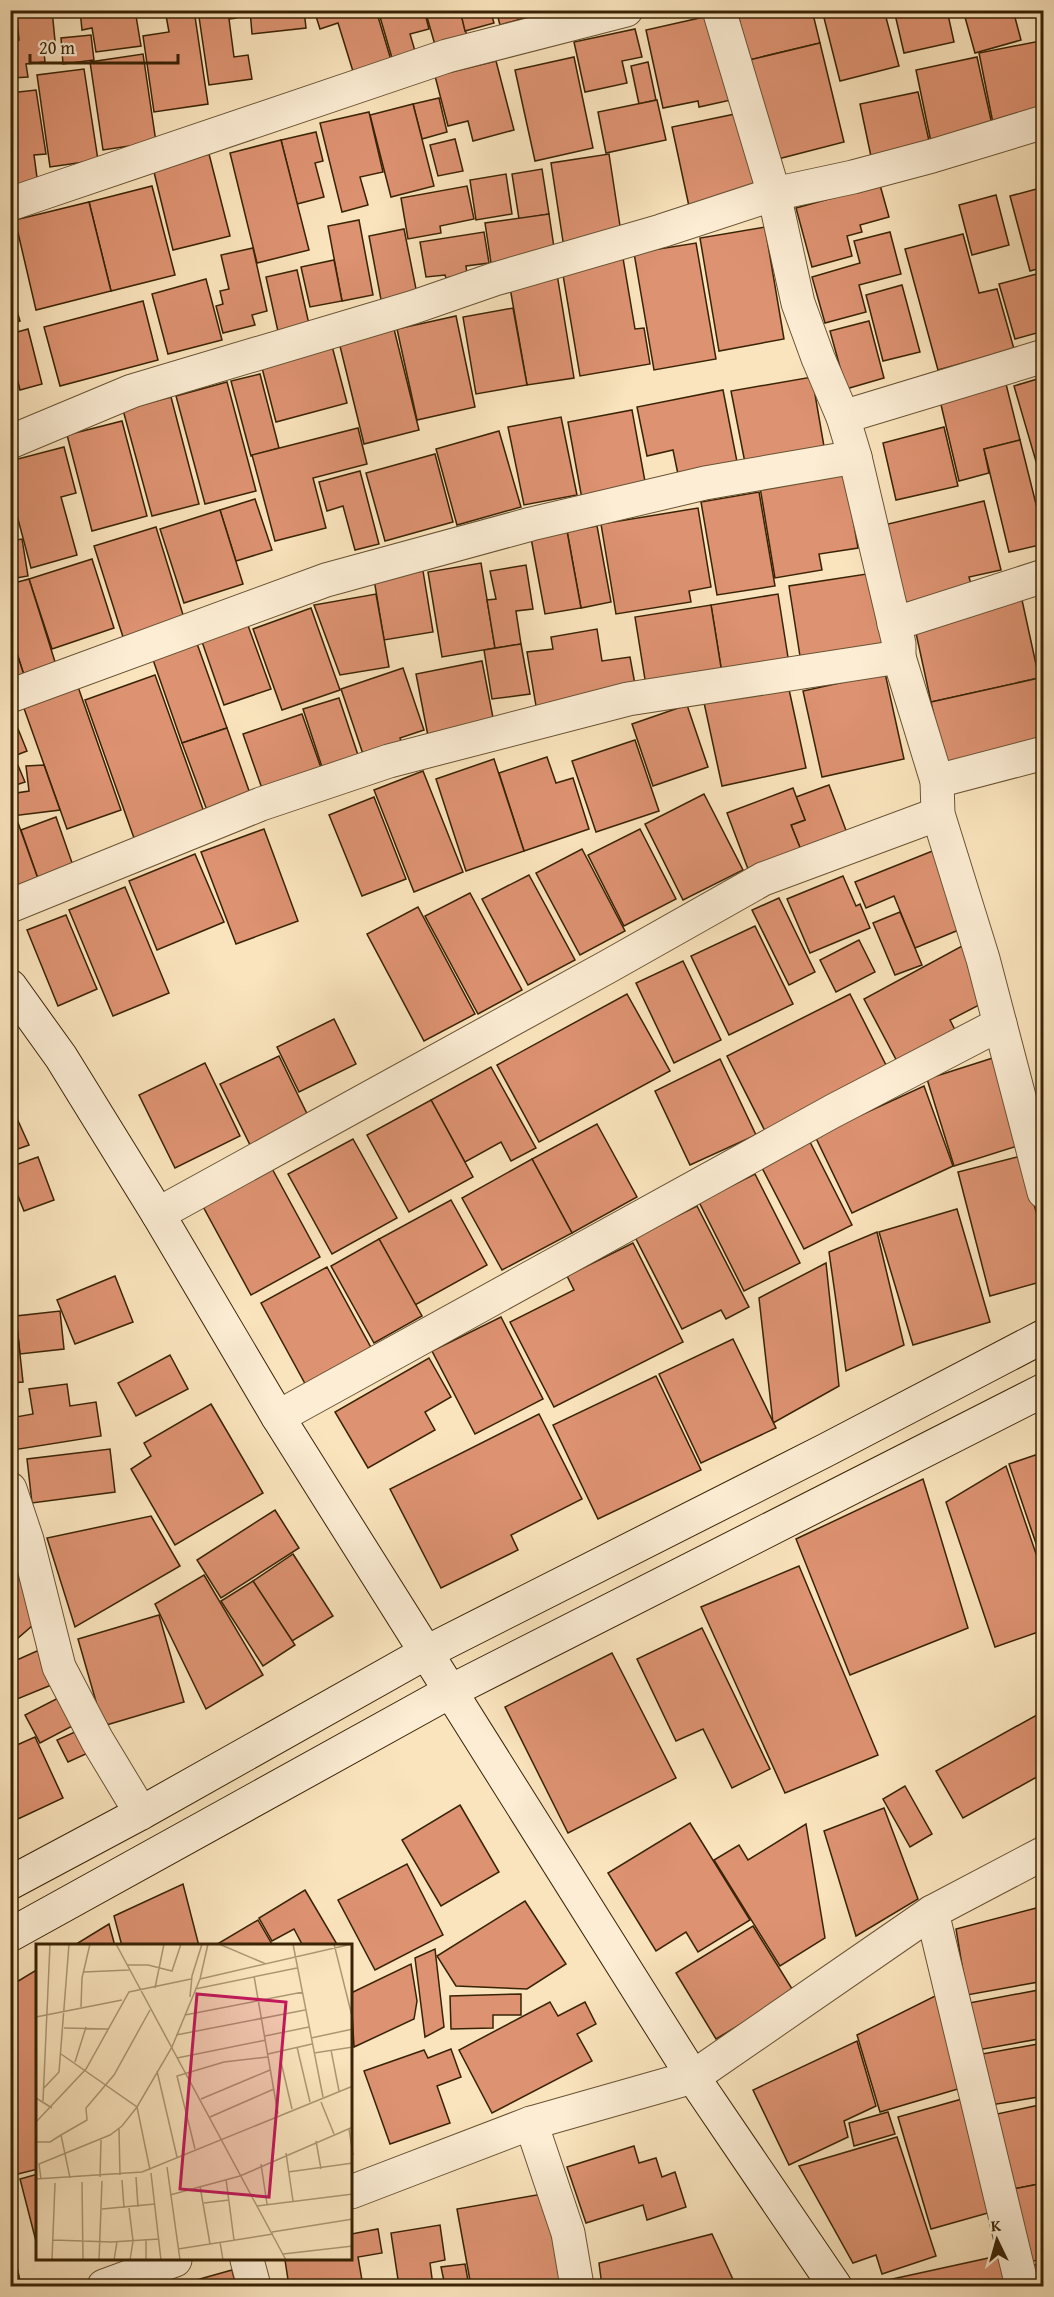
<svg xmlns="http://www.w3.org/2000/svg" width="1054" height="2297" font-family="'Gentium Book Plus',serif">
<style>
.building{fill:#dd9271;stroke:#392305;stroke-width:1.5}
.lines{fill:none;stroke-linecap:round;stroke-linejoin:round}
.street-casing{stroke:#695333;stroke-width:35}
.secondary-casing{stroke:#392305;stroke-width:35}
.street{stroke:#fcedd4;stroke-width:33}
.secondary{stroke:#fcedd4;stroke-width:33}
.inset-road{fill:none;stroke:#ad9773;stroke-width:1.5}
.view{fill:#c2185b;fill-opacity:0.15;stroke:#c2185b;stroke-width:3}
.inset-edge{fill:none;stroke:#392305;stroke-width:3}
</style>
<rect width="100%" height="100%" fill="#fae4bd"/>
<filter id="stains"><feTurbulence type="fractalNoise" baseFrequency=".00333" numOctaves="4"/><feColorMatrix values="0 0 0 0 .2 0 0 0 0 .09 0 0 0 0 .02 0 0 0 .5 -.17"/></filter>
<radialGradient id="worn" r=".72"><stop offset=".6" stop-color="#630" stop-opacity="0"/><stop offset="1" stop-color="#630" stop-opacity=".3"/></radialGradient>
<g class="building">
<path d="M16,10H52L56,51L44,52L45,62L26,64L28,77L13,78L10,40H19Z"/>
<path d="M80,10H135L141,46L96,52L92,28L82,30Z"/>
<path d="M165,10H194L208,104L154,112L143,36L169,32Z"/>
<path d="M198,10H235L236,18L229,19L234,57L248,55L252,79L209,85Z"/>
<path d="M250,10H304L306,28L252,34Z"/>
<path d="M314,10H376L394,70L356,81L338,23L320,29Z"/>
<path d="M378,10H424L429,29L410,34L415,51L392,58Z"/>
<path d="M425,10H460L467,36L435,45Z"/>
<path d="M460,10H490L494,23L465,31Z"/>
<path d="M496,10H552L500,25Z"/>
<path d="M737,10H812L820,43L749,60Z"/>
<path d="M822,10H884L899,66L840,81Z"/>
<path d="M894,10H947L954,42L904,53Z"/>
<path d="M963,10H1013L1021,40L975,53Z"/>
<path d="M713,15L731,100L699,107L698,101L663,108L646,30Z"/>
<path d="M635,29L642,57L622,61L627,83L585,92L574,42Z"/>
<path d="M91,35L94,60L63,64L61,38Z"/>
<path d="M1040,41L1044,57V112L993,123L979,53Z"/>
<path d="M820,43L844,142L774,160L749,60Z"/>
<path d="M143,54L156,142L103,150L90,62Z"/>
<path d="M574,57L593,148L535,161L515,70Z"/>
<path d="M977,57L993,129L931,142L916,70Z"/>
<path d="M496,61L514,130L473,141L468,121L448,126L435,76Z"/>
<path d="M648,62L656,100L639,104L631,66Z"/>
<path d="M84,69L98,160L50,167L37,75Z"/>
<path d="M36,90L46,154L34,155L38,185L10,190V93Z"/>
<path d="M918,92L932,154L873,166L860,104Z"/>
<path d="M439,98L447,132L422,139L413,104Z"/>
<path d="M657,100L666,140L606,153L598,112Z"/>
<path d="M413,104L434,186L391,197L370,115Z"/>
<path d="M369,112L383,172L360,177L368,205L342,212L320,123Z"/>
<path d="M740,113L758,196L690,211L672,127Z"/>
<path d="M316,132L323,161L315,163L324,197L297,204L281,140Z"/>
<path d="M455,139L463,171L438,176L430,145Z"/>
<path d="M281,140L309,250L257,263L230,153Z"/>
<path d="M209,154L230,236L173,250L153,168Z"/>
<path d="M609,154L622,239L564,248L551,163Z"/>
<path d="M542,169L549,214L519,219L512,174Z"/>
<path d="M506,174L512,214L476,220L470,180Z"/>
<path d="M880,185L889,217L860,225L862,232L847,236L852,256L812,267L796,208Z"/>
<path d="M152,186L175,275L111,291L89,202Z"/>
<path d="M467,186L474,219L440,226L441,233L408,239L401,198Z"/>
<path d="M1044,187V267L1030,271L1010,196Z"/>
<path d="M996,195L1009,245L972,255L959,205Z"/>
<path d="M89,202L111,291L36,310L15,220Z"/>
<path d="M549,214L555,254L491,263L485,223Z"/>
<path d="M359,220L373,295L342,301L328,226Z"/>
<path d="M765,227L784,339L719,351L700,238Z"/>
<path d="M404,229L418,299L382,305L369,236Z"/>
<path d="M484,232L489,263L466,266L467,274L446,278L445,275L426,277L420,242Z"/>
<path d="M890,232L901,274L859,285L866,312L825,323L812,277L860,263L854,241Z"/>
<path d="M963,234L979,293L997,289L1014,349L938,370L905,249Z"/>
<path d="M696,243L716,359L654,370L634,253Z"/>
<path d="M253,248L267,311L252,315L255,325L223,333L216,306L223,304L220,291L229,289L221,255Z"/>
<path d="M623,258L635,329L644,328L650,364L580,376L562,269Z"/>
<path d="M334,260L342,301L310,307L301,267Z"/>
<path d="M297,270L310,329L279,336L266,277Z"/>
<path d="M1044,272V331L1015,339L999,284Z"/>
<path d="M557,274L574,378L527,385L509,282Z"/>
<path d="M206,279L222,340L168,354L152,294Z"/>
<path d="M902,285L920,352L883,361L866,295Z"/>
<path d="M10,289L20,321L10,324Z"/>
<path d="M143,301L158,360L60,386L44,327Z"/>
<path d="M513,308L527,385L476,394L463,317Z"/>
<path d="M456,316L475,407L417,420L397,329Z"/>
<path d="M869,321L884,378L846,389L830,331Z"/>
<path d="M28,329L42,384L20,390L13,362L10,363V334Z"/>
<path d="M394,329L419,430L364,444L339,342Z"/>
<path d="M332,346L347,403L276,422L261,364Z"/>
<path d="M260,374L279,448L251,456L231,381Z"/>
<path d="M1004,376L1020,440L984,449L989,473L959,481L938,392Z"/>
<path d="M812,377L826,458L747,473L731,391Z"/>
<path d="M1044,377V481L1042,482L1014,386Z"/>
<path d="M227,382L256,491L205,504L176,396Z"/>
<path d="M723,390L739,472L680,484L673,450L647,456L637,407Z"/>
<path d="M171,397L199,504L152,516L123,410Z"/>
<path d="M632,410L646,487L582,499L568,422Z"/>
<path d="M561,417L577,495L524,505L508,427Z"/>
<path d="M122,421L147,516L92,531L67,435Z"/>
<path d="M944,427L958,486L896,500L883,443Z"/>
<path d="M358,428L367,464L313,478L326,528L275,541L252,455Z"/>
<path d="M499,431L521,507L457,525L436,449Z"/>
<path d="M1020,440L1044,536V544L1009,552L984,449Z"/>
<path d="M64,447L76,493L61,497L77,555L31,568L10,489V461Z"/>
<path d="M435,454L453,522L385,541L366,473Z"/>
<path d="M360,471L379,544L355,550L343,506L327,511L319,482Z"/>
<path d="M845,473L858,548L819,554L822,570L775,578L760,487Z"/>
<path d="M759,492L775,586L717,595L701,502Z"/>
<path d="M255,499L272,550L236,561L220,510Z"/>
<path d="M984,501L1001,570L969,577L972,588L904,605L884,525Z"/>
<path d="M698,508L711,587L689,591L691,602L616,614L601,524Z"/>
<path d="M220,510L243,584L184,603L160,529Z"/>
<path d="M597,526L611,602L581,608L567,531Z"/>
<path d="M156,527L184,618L123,637L94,546Z"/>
<path d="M567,531L581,608L545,614L531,538Z"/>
<path d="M22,539L28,576L10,579V541Z"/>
<path d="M92,559L114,628L52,649L29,579Z"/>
<path d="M481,563L495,648L442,657L428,572Z"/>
<path d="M526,565L533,609L516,611L521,644L495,648L487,600L496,599L490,571Z"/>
<path d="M423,571L433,632L384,640L374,579Z"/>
<path d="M873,573L885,656L802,669L789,586Z"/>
<path d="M29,579L56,665L24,675L10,632V584Z"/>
<path d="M376,594L389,667L340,675L314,605Z"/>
<path d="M778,594L790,670L723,680L711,605Z"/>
<path d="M1022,600L1039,678L931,702L914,624Z"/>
<path d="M711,605L723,680L647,692L635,617Z"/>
<path d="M311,608L340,690L282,710L253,629Z"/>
<path d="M246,620L271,689L224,705L200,636Z"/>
<path d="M597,629L602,661L630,657L636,690L536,706L527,652L553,649L551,637Z"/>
<path d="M10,632L24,675L10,679Z"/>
<path d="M195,638L227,728L182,743L151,654Z"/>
<path d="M521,644L530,694L492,699L484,650Z"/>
<path d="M482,661L495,728L429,741L416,674Z"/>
<path d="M403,668L424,730L400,738L404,751L366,763L341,689Z"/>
<path d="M885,673L904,759L822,777L803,691Z"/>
<path d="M155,675L204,812L134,838L85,700Z"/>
<path d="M1039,678L1044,697V742L945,764L931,702Z"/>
<path d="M787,680L806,768L722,786L703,698Z"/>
<path d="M76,681L121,810L67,829L21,700Z"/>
<path d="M339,698L360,761L324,773L303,709Z"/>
<path d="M687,705L708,767L653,786L632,724Z"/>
<path d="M12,714L27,751L14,756L25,782L10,787V715Z"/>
<path d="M302,714L325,779L266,800L243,734Z"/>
<path d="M227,728L254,805L211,821L182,743Z"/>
<path d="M635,740L659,811L596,832L572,761Z"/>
<path d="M547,757L556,783L573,778L589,829L524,851L499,773Z"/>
<path d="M494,759L524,851L466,871L436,779Z"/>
<path d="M44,765L60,810L12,816L10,794L29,791L26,766Z"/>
<path d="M423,771L463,872L414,892L374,790Z"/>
<path d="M829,785L847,833L801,850L791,825L805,820L796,797Z"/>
<path d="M793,788L805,820L791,825L801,850L748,869L727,813Z"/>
<path d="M704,794L743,870L683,900L645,824Z"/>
<path d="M374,797L406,879L362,896L329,815Z"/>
<path d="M56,817L77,877L42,890L21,830Z"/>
<path d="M17,820L42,890L10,901V822Z"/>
<path d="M264,829L298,921L236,944L201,852Z"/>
<path d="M640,829L676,899L624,926L588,855Z"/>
<path d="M582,849L625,931L580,955L536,873Z"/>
<path d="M935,850L966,927L915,948L894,896L866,908L855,882Z"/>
<path d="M195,854L224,922L157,950L129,881Z"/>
<path d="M529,875L575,960L528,985L482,899Z"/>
<path d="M843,876L856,906L860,904L870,928L810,953L787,899Z"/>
<path d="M125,887L169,993L113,1016L69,910Z"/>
<path d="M470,893L522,990L478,1014L425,916Z"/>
<path d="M779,898L815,972L789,985L752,910Z"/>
<path d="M418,907L475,1014L424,1041L367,934Z"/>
<path d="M900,912L922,965L895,975L873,923Z"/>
<path d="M66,915L97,989L58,1006L27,930Z"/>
<path d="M755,926L793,1004L729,1035L691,956Z"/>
<path d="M859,940L875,972L836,992L820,960Z"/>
<path d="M962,946L985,1002L950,1020L958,1036L900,1067L864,999Z"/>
<path d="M683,961L721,1040L674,1063L636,983Z"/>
<path d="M627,994L670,1071L539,1142L497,1065Z"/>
<path d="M850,994L888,1069L765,1131L727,1056Z"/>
<path d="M334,1019L356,1064L299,1092L277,1047Z"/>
<path d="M279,1056L311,1122L253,1151L220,1084Z"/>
<path d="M999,1056L1027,1143L954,1166L927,1079Z"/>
<path d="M720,1059L756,1135L690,1165L655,1091Z"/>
<path d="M205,1063L240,1136L175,1168L139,1095Z"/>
<path d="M491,1067L536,1148L511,1161L501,1142L465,1162L431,1100Z"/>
<path d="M924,1086L953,1166L852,1213L815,1136Z"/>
<path d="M431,1100L473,1177L409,1212L367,1135Z"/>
<path d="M10,1103L29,1145L10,1152Z"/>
<path d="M597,1124L637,1197L572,1233L532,1159Z"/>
<path d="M353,1139L397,1218L332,1254L288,1174Z"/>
<path d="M810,1142L852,1225L804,1249L761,1166Z"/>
<path d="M1021,1156L1044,1241V1281L990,1296L958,1172Z"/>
<path d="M38,1157L54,1200L24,1211L10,1176V1167Z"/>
<path d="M532,1159L572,1233L502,1270L462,1198Z"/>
<path d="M269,1163L320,1257L251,1295L200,1201Z"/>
<path d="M755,1174L800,1263L744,1291L699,1202Z"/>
<path d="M451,1200L487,1265L415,1305L379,1239Z"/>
<path d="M697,1206L749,1307L726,1319L721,1310L682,1329L635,1237Z"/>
<path d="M957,1209L990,1322L913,1345L879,1232Z"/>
<path d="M877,1232L904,1345L846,1371L829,1252Z"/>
<path d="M379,1239L422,1316L374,1343L331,1266Z"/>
<path d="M633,1243L683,1342L554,1407L510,1322L574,1290L567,1276Z"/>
<path d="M826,1263L839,1386L773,1423L759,1298Z"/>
<path d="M327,1267L374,1353L308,1389L261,1303Z"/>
<path d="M115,1276L133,1322L75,1344L57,1300Z"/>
<path d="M60,1311L64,1349L20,1354L16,1316Z"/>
<path d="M501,1317L543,1399L475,1434L432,1351Z"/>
<path d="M17,1327L23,1382L10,1383V1328Z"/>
<path d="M733,1339L776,1428L701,1463L659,1374Z"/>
<path d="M170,1355L188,1389L136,1416L118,1383Z"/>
<path d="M429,1358L451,1397L425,1412L435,1430L368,1468L335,1412Z"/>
<path d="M656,1376L701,1470L598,1519L553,1425Z"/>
<path d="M67,1384L70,1406L96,1402L101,1436L13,1450L10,1418L33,1414L29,1389Z"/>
<path d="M211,1404L263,1493L175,1545L131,1469L151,1456L144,1443Z"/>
<path d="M539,1414L582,1499L511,1535L518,1550L441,1588L390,1489Z"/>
<path d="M110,1449L115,1492L32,1503L27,1459Z"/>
<path d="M1044,1452V1567L1009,1464Z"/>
<path d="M1006,1466L1044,1577V1630L995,1647L946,1502Z"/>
<path d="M923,1479L968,1628L850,1675L796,1539Z"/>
<path d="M275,1510L299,1548L221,1598L197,1560Z"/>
<path d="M151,1516L180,1566L75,1627L47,1538Z"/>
<path d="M293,1554L333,1616L292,1641L253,1581Z"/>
<path d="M799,1566L878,1755L785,1793L701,1607Z"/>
<path d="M22,1567L40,1619L18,1638L10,1641V1571Z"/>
<path d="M204,1575L263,1675L206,1709L155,1604Z"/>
<path d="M253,1581L295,1645L263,1666L221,1601Z"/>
<path d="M159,1615L184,1702L103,1726L78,1639Z"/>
<path d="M702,1628L770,1769L732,1788L703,1729L676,1741L637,1659Z"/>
<path d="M46,1647L61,1681L10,1702V1663Z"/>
<path d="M612,1653L676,1778L568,1833L505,1707Z"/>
<path d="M66,1694L80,1722L40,1743L25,1715Z"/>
<path d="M1044,1711V1773L963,1818L936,1771Z"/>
<path d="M86,1727L97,1749L68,1762L57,1740Z"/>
<path d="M35,1737L63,1798L18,1819L10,1804V1748Z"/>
<path d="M905,1786L932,1834L910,1847L883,1799Z"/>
<path d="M460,1805L499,1872L441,1906L402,1840Z"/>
<path d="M884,1808L918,1899L856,1936L824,1831Z"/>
<path d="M690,1823L750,1920L698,1952L686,1932L656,1951L608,1873Z"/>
<path d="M806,1824L825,1938L780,1966L714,1860L739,1845L748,1860Z"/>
<path d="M407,1864L443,1935L375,1970L338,1900Z"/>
<path d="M183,1884L199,1946H122L114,1916Z"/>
<path d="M305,1890L338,1946H303L294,1929L272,1941L259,1918Z"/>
<path d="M525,1901L566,1964L527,1989L456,1986L437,1956Z"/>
<path d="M1044,1906V1981L967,1995L956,1929Z"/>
<path d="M258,1920L273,1946H214Z"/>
<path d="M109,1924L115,1946H73Z"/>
<path d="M753,1926L794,1992L716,2039L676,1973Z"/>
<path d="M435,1949L444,2027L425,2037L415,1958Z"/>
<path d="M411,1964L417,2001L414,2019L354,2047L351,1993Z"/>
<path d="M38,1969V2169L10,2176V1986Z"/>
<path d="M1044,1989V2038L978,2050L969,2003Z"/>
<path d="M941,1993L968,2086L880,2112L857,2035Z"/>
<path d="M521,1994V2015H493V2028L451,2029L450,1996Z"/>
<path d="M550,2002L558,2016L585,2002L596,2024L577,2034L592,2061L492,2113L459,2050Z"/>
<path d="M857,2041L876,2106L844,2121L848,2137L789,2165L753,2090Z"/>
<path d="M1044,2043V2096L991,2105L982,2054Z"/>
<path d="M451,2049L461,2077L437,2086L450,2123L390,2144L364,2071L424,2050L428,2058Z"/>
<path d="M962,2099L995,2211L931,2229L898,2117Z"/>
<path d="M1044,2104V2183L1013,2189L997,2114Z"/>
<path d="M888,2112L895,2134L854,2146L849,2123Z"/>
<path d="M897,2137L936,2256L882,2274L876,2255L853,2263L799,2166Z"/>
<path d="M634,2146L639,2163L656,2158L662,2177L675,2172L686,2207L647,2220L643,2205L586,2223L567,2167Z"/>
<path d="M38,2174V2249L20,2179Z"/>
<path d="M1044,2183V2259L1028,2262L1013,2189Z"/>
<path d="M548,2193L564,2286H471L457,2209Z"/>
<path d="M440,2225L445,2260L430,2263L433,2286H399L391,2233Z"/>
<path d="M378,2229L382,2253L358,2257L363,2286H289L285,2260H351V2234Z"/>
<path d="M10,2232L21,2286H10Z"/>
<path d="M712,2234L736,2286H602L599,2263Z"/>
<path d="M1007,2254L1014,2286H876L874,2283Z"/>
<path d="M1044,2263V2286H1028L1024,2267Z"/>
<path d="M465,2264L469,2286H445L441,2267Z"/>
<path d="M232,2270L236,2286H183L182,2284Z"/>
</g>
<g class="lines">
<defs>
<g id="street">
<path d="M719,10L774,194L798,303L818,358L843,417L855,457L899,644V657L937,781L938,814L983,959L1044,1192"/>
<path d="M10,204L447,56L626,10"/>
<path d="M843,417L1044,356"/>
<path d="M10,442L132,391L414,307L495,279L661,231L774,194L853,177L932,156L1044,122"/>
<path d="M894,624L1044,576"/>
<path d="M10,696L326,580L531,524L705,483L855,457"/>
<path d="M937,781L1044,753"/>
<path d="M10,906L261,804L389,761L628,699L899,657"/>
<path d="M158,1214L609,966L763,879L938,814"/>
<path d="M278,1417L833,1111L1000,1024"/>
<path d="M10,1489L27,1540L59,1667L97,1740L141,1813"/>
<path d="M932,1912L1022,2286"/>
<path d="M531,2123L568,2233L577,2286"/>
<path d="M351,2192L531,2123L693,2077L932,1912L1044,1853"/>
<path d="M247,2260L254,2286"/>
<path d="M104,2286L175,2260"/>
</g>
<g id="secondary">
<path d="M10,986L61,1057L158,1214L278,1417L693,2077L835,2286"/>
<path d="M10,1883L141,1813L427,1652L826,1450L1044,1336"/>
<path d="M10,1935L451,1691L1044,1390"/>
</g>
</defs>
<use href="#street" class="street-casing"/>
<use href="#secondary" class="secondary-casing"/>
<use href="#street" class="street"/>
<use href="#secondary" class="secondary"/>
</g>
<g transform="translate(36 1944)">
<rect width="316" height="316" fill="#fae4bd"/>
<path class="inset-road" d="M80,0L250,316M183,0L230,20M257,0L287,153M298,0L317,76M91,21H112L136,27L145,0M48,28L93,26M218,32L242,170M164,35L316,0M119,44L128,0M159,45L261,24M154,53L156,32L166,0M45,63L46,34L54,0M149,71L267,48M0,73L86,56M28,84L72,85M140,91L269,66M229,92L273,83M275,94L317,85M261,103L274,158M295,106L303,147M278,109L317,103M25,110L101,163L114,226M232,110L276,100M141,114L230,96M39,118L50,83M245,118L256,165M121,127L141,213M7,145L23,128L33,0M0,154L16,164M165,155L234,126M7,157L14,0M285,158L298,190M174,173L238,145M0,178L50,125L93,48L155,35M83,185L84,231M313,185L317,211M280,197L285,225M0,198H14L25,191M159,205L141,132L188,118L232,113M250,209L257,257M225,220L231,260M131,223L144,316M252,228L317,219M115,229L125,316M64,233L65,196M100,233L102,263M34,234L25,191L51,176L50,164L78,131L114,66M0,235L106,228L317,142M5,235L3,220L74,191L86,182L101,163L136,103L164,35L172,0M190,235L198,296M86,236L88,264M46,238L47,316M164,242L174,300M134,251L204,232L317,183M168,259L193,256M221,262L317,250M93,264L97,297L94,316M66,265L119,260M236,288L317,275M17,296L75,298L123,295M184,298L187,316M142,305L237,290M247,310L317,302M16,316L19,239M63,316L66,237M78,316L81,298M110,316V295"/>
<path class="view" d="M161,50L250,58L233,253L144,245Z"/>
<rect width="316" height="316" class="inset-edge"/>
</g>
<rect width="1054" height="2297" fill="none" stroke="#fae4bd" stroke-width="36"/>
<rect x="12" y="12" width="1030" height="2273" fill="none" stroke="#392305" stroke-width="3"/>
<rect x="18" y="18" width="1018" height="2261" fill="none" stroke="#392305" stroke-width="1.5"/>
<g transform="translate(997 2240) rotate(355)" stroke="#fcedd4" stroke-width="4.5" paint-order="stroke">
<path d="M0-4.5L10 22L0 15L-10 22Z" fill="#392305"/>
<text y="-9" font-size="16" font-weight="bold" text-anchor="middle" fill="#392305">K</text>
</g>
<path d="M30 54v9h148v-9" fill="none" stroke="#392305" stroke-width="3"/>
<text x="39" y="54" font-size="18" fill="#392305" stroke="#fcedd4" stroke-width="4.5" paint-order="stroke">20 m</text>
<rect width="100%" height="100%" filter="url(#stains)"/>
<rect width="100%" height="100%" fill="url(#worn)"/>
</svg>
